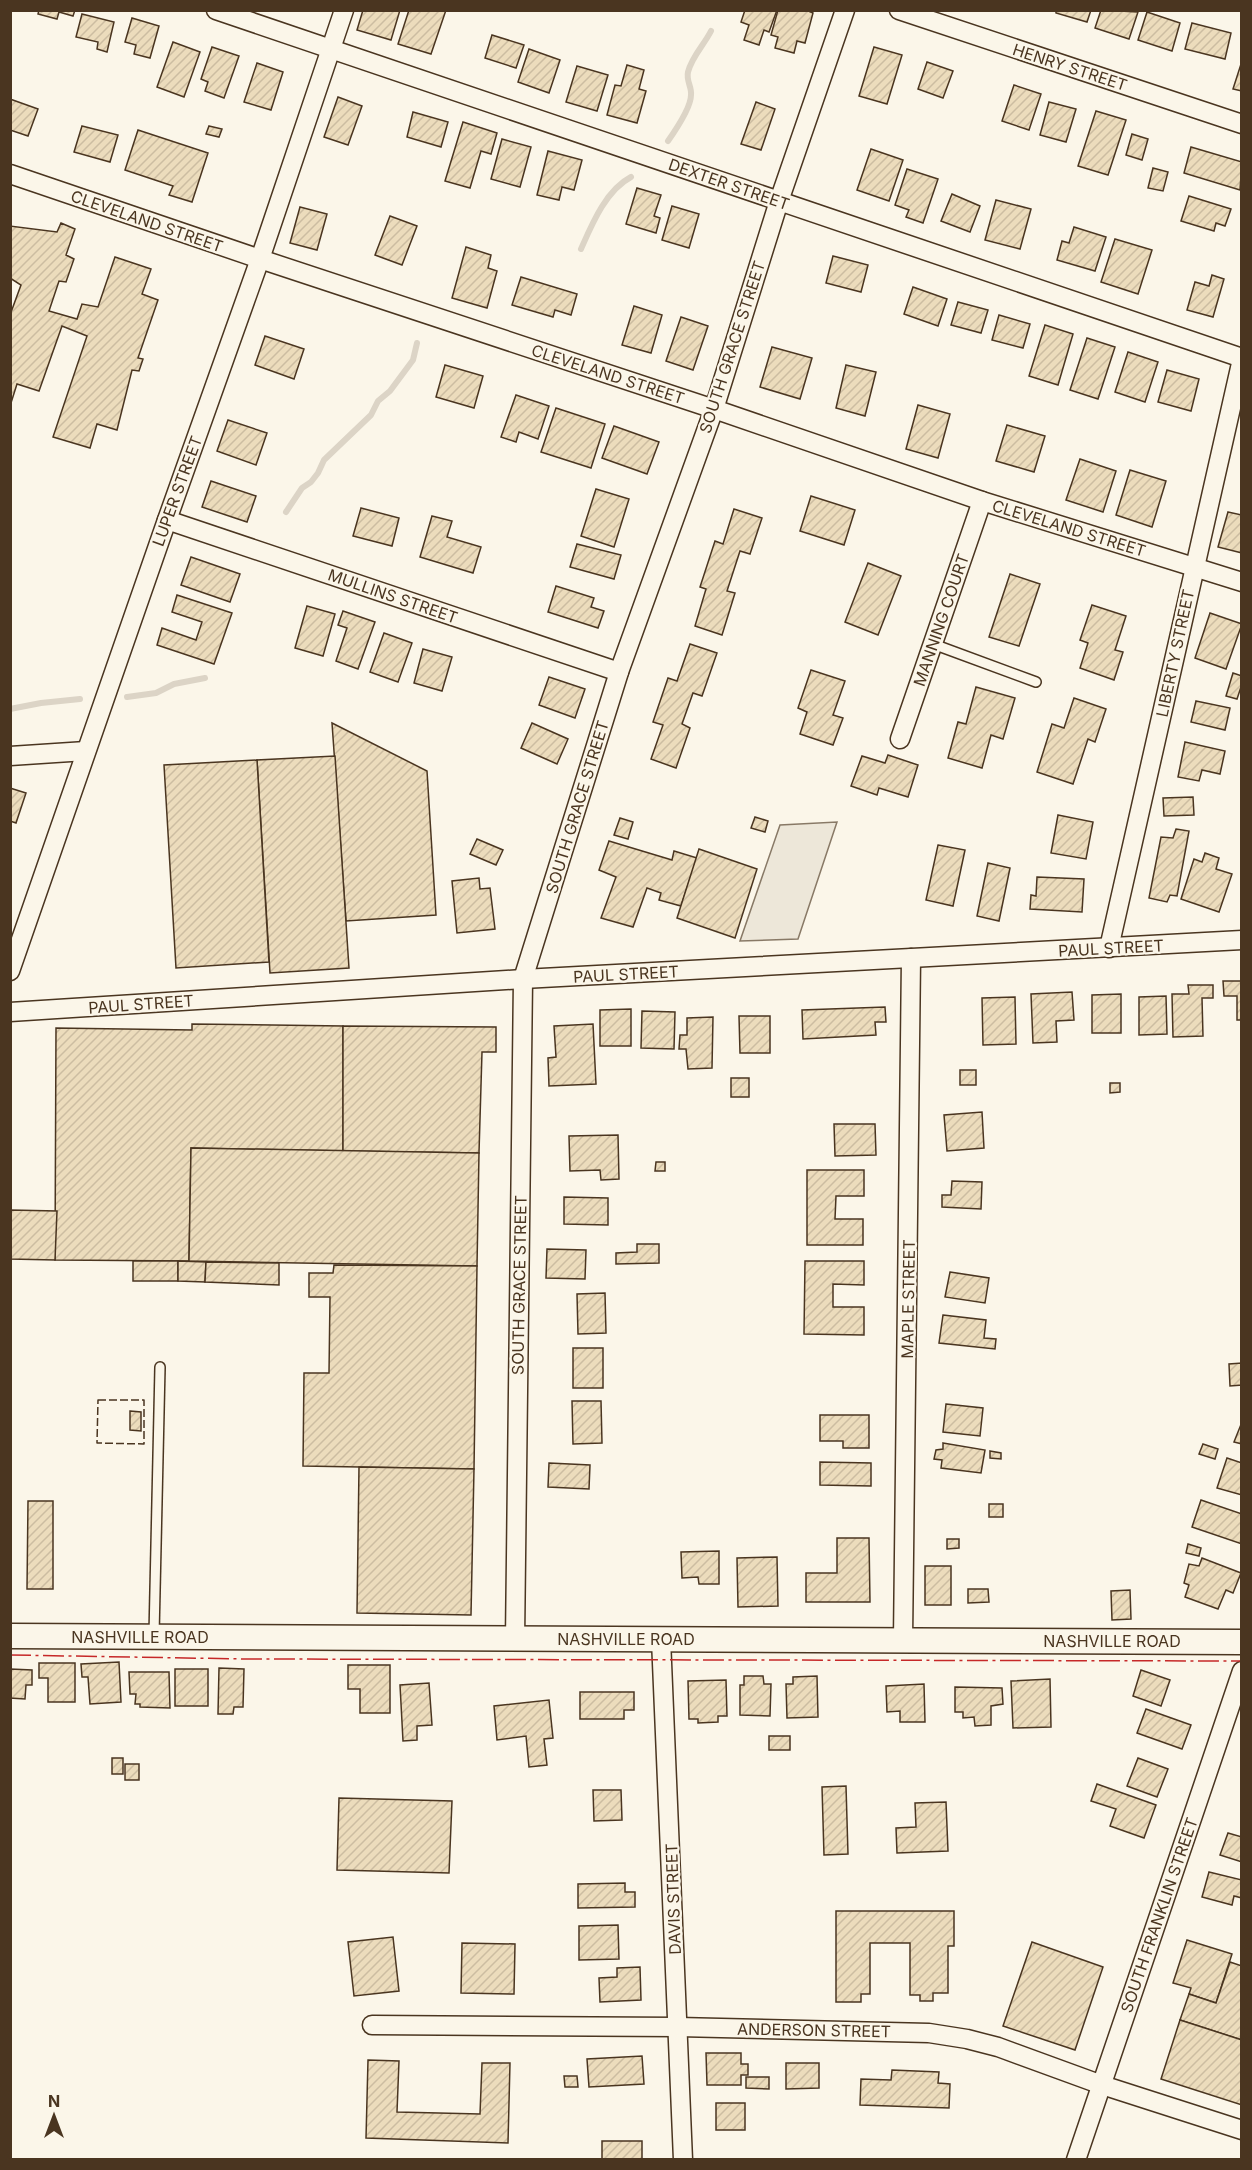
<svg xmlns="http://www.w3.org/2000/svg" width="1252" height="2170" font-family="Inter,sans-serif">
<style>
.parking{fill:#ede7d9;stroke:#887966;stroke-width:1.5}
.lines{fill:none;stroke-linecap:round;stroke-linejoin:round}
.stream{stroke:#dcd4c6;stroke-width:6}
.building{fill:url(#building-hatch);stroke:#4a3520;stroke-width:1.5}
.service-casing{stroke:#4a3520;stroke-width:12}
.minor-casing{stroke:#4a3520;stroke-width:21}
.secondary-casing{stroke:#4a3520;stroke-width:27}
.service{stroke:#fbf6e9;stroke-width:9}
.minor{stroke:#fbf6e9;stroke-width:18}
.secondary{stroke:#fbf6e9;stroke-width:24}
.fence{stroke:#4a3520;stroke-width:1.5;stroke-dasharray:8 3;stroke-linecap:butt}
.power{stroke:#c62828;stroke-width:1.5;stroke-dasharray:21 4.5 3 4.5;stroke-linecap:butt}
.labels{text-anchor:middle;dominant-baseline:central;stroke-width:4.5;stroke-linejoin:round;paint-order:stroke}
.street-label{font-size:16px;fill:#4a3520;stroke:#fbf6e9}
</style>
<defs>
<pattern id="building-hatch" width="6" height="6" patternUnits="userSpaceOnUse" patternTransform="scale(1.5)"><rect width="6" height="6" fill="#ecdcbc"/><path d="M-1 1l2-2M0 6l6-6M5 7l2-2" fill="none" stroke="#ccbda1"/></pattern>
</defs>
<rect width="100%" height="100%" fill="#fbf6e9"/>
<path class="parking" d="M837,822L798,939L740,941L780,825Z"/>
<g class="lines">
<g class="stream">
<path d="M668,141C675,131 691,107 691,95C692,87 686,81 688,72C692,56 704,45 711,31"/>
<path d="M581,249C592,224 606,190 631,177"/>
<path d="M286,512L302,488L311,482L318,473L324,460L371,415L378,401L390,391L413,360L417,343"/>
<path d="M127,697L156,693L174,684L205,678"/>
<path d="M10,709L41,703L80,699"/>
</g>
</g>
<g class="building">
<path d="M39,10H75L73,16L59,12L57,19L38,14Z"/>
<path d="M363,10H400L391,40L357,30Z"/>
<path d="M409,10H446L431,54L398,44Z"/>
<path d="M745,10H777L769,32L764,30L759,45L744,40L749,25L741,22Z"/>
<path d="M778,10H806L813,13L805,43L797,41L794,53L775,48L778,37L771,35Z"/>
<path d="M1056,10H1091L1087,22L1056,13Z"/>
<path d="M1101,10L1138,12L1129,39L1095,28Z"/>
<path d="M1147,12L1180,23L1172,51L1138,40Z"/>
<path d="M82,14L114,22L107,52L97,49L98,42L76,37Z"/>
<path d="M132,18L159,26L150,58L134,54L136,45L125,42Z"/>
<path d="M1192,23L1231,33L1225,59L1185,49Z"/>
<path d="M492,35L524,45L516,68L485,58Z"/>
<path d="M173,42L200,52L184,97L157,87Z"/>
<path d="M212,47L239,56L224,98L205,91L208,82L201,79Z"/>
<path d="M874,47L902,55L887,104L859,96Z"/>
<path d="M529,49L560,60L549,93L518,82Z"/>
<path d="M1242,61V91L1233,89Z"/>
<path d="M927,62L953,71L943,98L918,89Z"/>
<path d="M257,63L283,72L271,110L244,102Z"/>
<path d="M627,65L644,70L639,89L646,91L637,123L607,115L615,85L621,86Z"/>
<path d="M577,66L608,75L597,111L566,102Z"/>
<path d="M1014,85L1041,94L1029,130L1002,121Z"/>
<path d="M338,97L362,106L348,145L324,137Z"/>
<path d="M10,99L38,109L28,136L10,130Z"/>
<path d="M756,102L775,109L761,150L741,144Z"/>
<path d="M1049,102L1076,109L1066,142L1040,135Z"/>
<path d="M1096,111L1126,120L1108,175L1078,166Z"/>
<path d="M413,112L448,122L441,147L407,137Z"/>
<path d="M463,122L497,133L491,154L481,151L470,188L445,181Z"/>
<path d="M82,126L118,135L110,162L74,152Z"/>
<path d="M209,126L222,129L219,137L206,134Z"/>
<path d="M138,130L208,153L192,202L169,195L173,186L125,170Z"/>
<path d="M1132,134L1148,139L1142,160L1126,155Z"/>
<path d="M502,139L531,147L520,187L491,179Z"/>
<path d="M1191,147L1242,162L1240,190L1184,173Z"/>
<path d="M871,149L903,160L889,201L857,190Z"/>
<path d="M548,151L582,160L574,190L562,187L559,200L537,195Z"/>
<path d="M1153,168L1168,172L1163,191L1148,188Z"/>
<path d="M907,169L938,179L923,223L906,217L909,210L895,205Z"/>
<path d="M637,188L661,195L654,216L660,218L656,233L626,224Z"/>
<path d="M952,194L980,206L970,232L941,221Z"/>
<path d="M1189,196L1231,209L1225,226L1216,223L1214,231L1181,221Z"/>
<path d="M996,200L1031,209L1020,249L985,240Z"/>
<path d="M672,206L699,214L689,248L662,240Z"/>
<path d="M300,207L327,214L317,250L290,243Z"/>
<path d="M390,216L417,226L402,265L375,255Z"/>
<path d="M61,223L75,229L66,255L74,259L66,282L59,281L49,311L77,319L82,304L98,307L115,257L151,269L142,294L158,300L138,358L143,359L139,371L132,370L117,430L97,424L90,448L53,437L87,336L62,326L39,391L17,384L10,406V315L21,285L10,278V226L57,232Z"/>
<path d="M1074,227L1106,237L1095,271L1057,260L1062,241L1069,243Z"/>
<path d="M1115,239L1152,250L1138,294L1101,282Z"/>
<path d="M466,247L491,255L488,268L497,271L487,308L452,298Z"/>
<path d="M833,256L868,265L861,292L826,283Z"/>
<path d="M1212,275L1224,279L1213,317L1187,310L1195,282L1209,286Z"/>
<path d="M521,277L577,294L571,315L555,310L553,317L512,305Z"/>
<path d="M913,287L947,299L938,326L904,314Z"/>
<path d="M958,302L988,310L981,333L951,325Z"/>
<path d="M634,306L662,315L651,353L622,345Z"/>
<path d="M999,315L1030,324L1023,348L992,340Z"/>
<path d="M681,317L708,326L693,370L666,361Z"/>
<path d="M1045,325L1073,334L1058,385L1029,376Z"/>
<path d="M265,336L304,349L294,379L255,365Z"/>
<path d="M1087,338L1115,347L1098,399L1070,390Z"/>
<path d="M772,347L812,358L800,399L760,387Z"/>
<path d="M1128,352L1158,362L1145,402L1115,392Z"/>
<path d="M445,365L483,376L474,408L436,397Z"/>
<path d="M846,365L876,372L865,416L836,408Z"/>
<path d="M1167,370L1199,379L1191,411L1158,402Z"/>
<path d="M516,395L549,406L538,439L519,432L516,442L501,437Z"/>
<path d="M918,405L950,414L938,458L906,449Z"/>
<path d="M556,408L605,424L591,468L541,452Z"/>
<path d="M228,420L267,433L256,465L217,451Z"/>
<path d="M1007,425L1045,436L1034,472L996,461Z"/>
<path d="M614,426L659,442L647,474L602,458Z"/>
<path d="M1080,459L1116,471L1103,512L1066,500Z"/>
<path d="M1130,470L1166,481L1152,527L1116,515Z"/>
<path d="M211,481L256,496L247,522L202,507Z"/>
<path d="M596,489L629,499L614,547L581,536Z"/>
<path d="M811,496L855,510L844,545L800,531Z"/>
<path d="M361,508L399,518L392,546L353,536Z"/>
<path d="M734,509L762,518L750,554L740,551L727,591L735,593L722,635L695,626L706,589L700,587L715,541L723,544Z"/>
<path d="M1228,512L1242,515V553L1218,547Z"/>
<path d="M432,516L452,521L447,537L481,547L473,573L420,557Z"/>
<path d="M577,544L621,555L614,579L570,567Z"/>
<path d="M191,557L240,574L230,602L181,585Z"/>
<path d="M868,563L901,576L878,635L845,622Z"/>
<path d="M1010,574L1040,584L1019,646L989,637Z"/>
<path d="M556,586L594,598L591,607L604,611L598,628L548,612Z"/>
<path d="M177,595L232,613L214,664L157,645L162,628L196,640L202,622L172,612Z"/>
<path d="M1092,605L1126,616L1115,650L1123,652L1114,680L1080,668L1088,643L1080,640Z"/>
<path d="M307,606L335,614L323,656L295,648Z"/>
<path d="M343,611L375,622L358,669L336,661L347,628L338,625Z"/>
<path d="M1210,613L1242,624L1226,669L1195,658Z"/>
<path d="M384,633L412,643L398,682L370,672Z"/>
<path d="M690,644L717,653L702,696L693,693L682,724L690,728L676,768L651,759L663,725L653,722L668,678L677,681Z"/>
<path d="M423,649L452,657L442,691L414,683Z"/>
<path d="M811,670L845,681L833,715L843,718L833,745L800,734L807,712L798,708Z"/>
<path d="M1233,673L1242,676V684L1237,699L1226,696Z"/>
<path d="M549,677L585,689L575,718L539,705Z"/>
<path d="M976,687L1015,698L1003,739L991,735L982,768L948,758L958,722L966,724Z"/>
<path d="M1074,698L1106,709L1095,742L1088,739L1073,784L1037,772L1052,724L1064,728Z"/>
<path d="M1196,701L1230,708L1225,730L1191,722Z"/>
<path d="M332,723L427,771L436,915L346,921Z"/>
<path d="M532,723L568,739L557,764L521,748Z"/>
<path d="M1185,742L1225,751L1220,774L1202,770L1199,781L1178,777Z"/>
<path d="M888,755L918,765L908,797L879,788L877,795L851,786L862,756L885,763Z"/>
<path d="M335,756L349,968L270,973L257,760Z"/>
<path d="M257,760L269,962L176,968L164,765Z"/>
<path d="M10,788L26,793L16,823L10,821Z"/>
<path d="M1193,797L1194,815L1164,816L1163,798Z"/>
<path d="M1058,815L1093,822L1086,859L1051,853Z"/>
<path d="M755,817L768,821L765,832L751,828Z"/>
<path d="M620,818L633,822L628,839L614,835Z"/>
<path d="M1176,829L1189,831L1177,896L1170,895L1167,902L1149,898L1161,837L1173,838Z"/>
<path d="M477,839L503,850L496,865L470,854Z"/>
<path d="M609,841L672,860L674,851L697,858L681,906L659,900L661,893L647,888L633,927L601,918L616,877L599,870Z"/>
<path d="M938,845L965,850L953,906L926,900Z"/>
<path d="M699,849L757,869L735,938L677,918Z"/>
<path d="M1205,853L1219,858L1216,869L1232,874L1219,912L1181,899L1194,859L1202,862Z"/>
<path d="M988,863L1010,868L999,921L977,916Z"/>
<path d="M1037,877L1084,879L1082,912L1030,909L1031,895L1036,896Z"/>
<path d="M479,878L480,889L490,888L495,929L457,933L452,881Z"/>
<path d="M1223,981H1242V1020H1237V996H1224Z"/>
<path d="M1188,985H1213V998H1202L1203,1036L1173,1037L1172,994H1189Z"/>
<path d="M1072,992L1074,1020L1056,1021L1057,1042L1033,1043L1031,994Z"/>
<path d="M1121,994V1033H1092V995Z"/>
<path d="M1166,996L1167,1034L1139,1035V997Z"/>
<path d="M1015,997L1016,1044L983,1045L982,998Z"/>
<path d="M885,1007L886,1022H875L876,1035L803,1039L802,1010Z"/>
<path d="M631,1009V1046H600V1010Z"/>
<path d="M642,1011L675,1012L674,1049L641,1048Z"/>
<path d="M739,1016H770V1053H740Z"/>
<path d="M713,1017L712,1068L688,1069L686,1049H679L680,1035H687V1018Z"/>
<path d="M192,1024L343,1026V1151L191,1148L189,1261L55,1260L56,1028L192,1030Z"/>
<path d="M593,1024L596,1084L549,1086L548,1058L556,1057L554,1026Z"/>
<path d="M343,1026L496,1027V1052H482L479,1153L343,1151Z"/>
<rect x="960" y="1070" width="16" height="15"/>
<rect x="731" y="1078" width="18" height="19"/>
<path d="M1110,1083H1120V1092L1110,1093Z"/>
<path d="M982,1112L984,1148L947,1151L944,1115Z"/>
<path d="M834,1124H875L876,1155L835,1156Z"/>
<path d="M618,1135L619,1179L601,1180L600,1170L570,1171L569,1136Z"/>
<path d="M191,1148L479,1153L477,1266L189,1261Z"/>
<path d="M656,1162H665V1171H655Z"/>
<path d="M807,1170H864V1196H836L835,1219H863V1245H807Z"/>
<path d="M952,1181L982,1182L981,1209L942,1207V1195H951Z"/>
<path d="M564,1197L608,1198V1225L564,1224Z"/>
<path d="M10,1210L57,1211L55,1260L10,1259Z"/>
<path d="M637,1244H659V1263L616,1264V1253L637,1252Z"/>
<path d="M547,1249L586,1250L585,1279L546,1278Z"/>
<rect x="133" y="1261" width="45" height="20"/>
<path d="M178,1261L206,1262L205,1282L178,1281Z"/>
<path d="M805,1261H864V1285L833,1284V1307H864V1335L804,1334Z"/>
<path d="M206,1262L279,1263V1285L205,1282Z"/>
<path d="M334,1265L477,1266L474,1469L303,1466L304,1373H329L330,1297H309V1273H333Z"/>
<path d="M950,1272L989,1278L985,1303L945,1297Z"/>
<path d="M605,1293L606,1333L578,1334L577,1294Z"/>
<path d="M943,1315L986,1320L984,1338L996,1339L995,1349L939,1343Z"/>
<rect x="573" y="1348" width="30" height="40"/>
<path d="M1242,1363V1385L1230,1386L1229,1364Z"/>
<path d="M572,1401H601L602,1443L573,1444Z"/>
<path d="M946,1404L983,1408L980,1436L943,1432Z"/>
<path d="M130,1411L141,1412V1431L130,1430Z"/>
<path d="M820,1415H869V1448H843V1441H820Z"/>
<path d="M1242,1422V1444L1234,1442Z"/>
<path d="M943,1443L985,1450L981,1473L941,1468L942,1460L934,1459L936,1450L943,1449Z"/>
<path d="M1203,1444L1218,1449L1215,1459L1199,1454Z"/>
<path d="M990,1451L1001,1453V1459L990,1458Z"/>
<path d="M1227,1458L1242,1463V1495L1217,1488Z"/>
<path d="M820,1462L871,1463V1486L820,1485Z"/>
<path d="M549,1463L590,1465L589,1489L548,1487Z"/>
<path d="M359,1467L474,1469L471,1615L357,1613Z"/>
<path d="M1201,1500L1242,1514V1544L1192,1527Z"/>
<path d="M28,1501H53V1589H27Z"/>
<rect x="989" y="1504" width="14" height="13"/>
<path d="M837,1538H869L870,1602H806V1573H837Z"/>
<path d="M947,1539H959V1548L947,1549Z"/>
<path d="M1188,1544L1201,1548L1199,1556L1186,1553Z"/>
<path d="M719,1551V1584H699L698,1577L682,1578L681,1552Z"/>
<path d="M777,1557L778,1606L738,1607L737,1558Z"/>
<path d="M1202,1558L1241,1573L1233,1593L1226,1590L1218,1609L1185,1597L1189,1585L1184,1583L1189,1564L1199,1566Z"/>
<rect x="925" y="1566" width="26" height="39"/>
<path d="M968,1589H988L989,1602L968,1603Z"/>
<path d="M1130,1590L1131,1619L1112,1620L1111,1591Z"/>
<path d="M119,1662L121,1702L90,1704L88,1677H82L81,1664Z"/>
<path d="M39,1663H75V1702H48V1678H39Z"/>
<path d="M348,1665H390V1713H360V1689H348Z"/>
<path d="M219,1668L244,1669L243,1707H234L233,1714H218Z"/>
<path d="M10,1669L32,1670V1685H26L25,1699L10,1698Z"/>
<rect x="175" y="1669" width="33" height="37"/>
<path d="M1141,1670L1170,1680L1161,1706L1133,1696Z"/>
<path d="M129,1672H169L170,1708L140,1707V1704H135L136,1694H130Z"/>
<path d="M744,1676H763L764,1684H771L770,1716L740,1715V1685H744Z"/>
<path d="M817,1676L818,1717L787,1718L786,1684H793V1677Z"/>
<path d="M1050,1679L1051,1727L1013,1728L1011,1681Z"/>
<path d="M726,1680L727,1716H718V1722L698,1723V1719H689L688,1681Z"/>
<path d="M429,1683L432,1725L417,1726V1740L403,1741L400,1685Z"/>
<path d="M924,1684L925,1722H900V1711L887,1712L886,1686Z"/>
<path d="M955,1687L1002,1688L1003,1704L991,1706V1725L975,1726L974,1717L963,1718V1712H955Z"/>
<path d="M580,1692H634V1710H624V1719H580Z"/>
<path d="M549,1700L553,1738L544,1739L547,1765L529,1767L526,1736L497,1740L494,1706Z"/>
<path d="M1146,1709L1191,1725L1182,1749L1137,1733Z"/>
<rect x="769" y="1736" width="21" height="14"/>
<rect x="112" y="1758" width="11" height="16"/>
<path d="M1138,1758L1168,1769L1157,1797L1127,1786Z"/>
<rect x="125" y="1764" width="14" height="16"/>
<path d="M1097,1784L1156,1805L1144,1838L1110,1826L1116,1809L1091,1801Z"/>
<path d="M846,1786L848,1854L824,1855L822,1787Z"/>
<path d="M593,1790H621L622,1820L594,1821Z"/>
<path d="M339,1798L452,1801L449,1873L337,1870Z"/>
<path d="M946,1802L948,1851L897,1853L896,1828L916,1827L915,1803Z"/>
<path d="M1228,1833L1242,1837V1862L1220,1855Z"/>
<path d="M1209,1872L1242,1880V1898L1234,1896L1232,1905L1202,1897Z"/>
<path d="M625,1883V1892H635V1907L578,1908V1884Z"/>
<path d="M836,1911H954V1946H948V1993H933V2001H920V1995H910V1943H870V1994H861V2002H836Z"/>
<path d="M618,1925L619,1959L579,1960V1926Z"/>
<path d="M393,1937L399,1991L354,1996L348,1942Z"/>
<path d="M1187,1940L1232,1954L1216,2003L1189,1994L1191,1988L1173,1983Z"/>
<path d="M1032,1942L1103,1967L1075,2050L1003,2026Z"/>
<path d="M462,1943L515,1944L514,1994L461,1993Z"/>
<path d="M1230,1962L1242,1966V2040L1180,2020L1189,1994L1216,2003Z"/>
<path d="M640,1967L641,2000L600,2002L599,1978L617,1977V1968Z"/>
<path d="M1180,2020L1242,2040V2105L1161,2079Z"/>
<path d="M706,2053H741V2064H748V2075H741V2085H707Z"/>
<path d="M642,2056L644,2084L589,2087L587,2059Z"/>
<path d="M368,2060L399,2061L397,2112L480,2114L482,2063H510L508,2143L366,2138Z"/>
<path d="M786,2063H819V2088L786,2089Z"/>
<path d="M892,2070L939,2072L938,2083L950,2084L949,2108L860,2105L861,2079L891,2080Z"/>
<path d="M564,2076H577L578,2087H565Z"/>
<path d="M746,2077H769V2089L746,2088Z"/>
<rect x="716" y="2103" width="29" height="27"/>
<rect x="602" y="2141" width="40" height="19"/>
</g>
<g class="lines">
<defs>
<g id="service">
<path d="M933,644L1036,682"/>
<path d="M154,1635L160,1367"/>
</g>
<g id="minor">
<path d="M216,10L1242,358"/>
<path d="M899,10L1242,124"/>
<path d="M10,174L260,259L714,409L982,501L1242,582"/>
<path d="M167,520L619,672"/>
<path d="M900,739L982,501"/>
<path d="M10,756L86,751"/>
<path d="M1109,948L1242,359"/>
<path d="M10,971L167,520L260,259L344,10"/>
<path d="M10,1012L523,979L1242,940"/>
<path d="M661,1639L683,2160"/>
<path d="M515,1640L523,979L619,672L714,409L779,201L845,10"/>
<path d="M903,1640L911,958"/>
<path d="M372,2025L678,2027L929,2033L967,2039L998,2047L1102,2085L1242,2130"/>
<path d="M1076,2160L1242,1671"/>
</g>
<path id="secondary" d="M10,1636L1242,1642"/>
</defs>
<use href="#service" class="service-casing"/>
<use href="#minor" class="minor-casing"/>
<use href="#secondary" class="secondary-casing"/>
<use href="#service" class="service"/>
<use href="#minor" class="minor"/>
<use href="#secondary" class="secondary"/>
<path class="fence" d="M98,1400H144V1444L97,1443Z"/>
<path class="power" d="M10,1655L248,1659L1242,1661"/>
</g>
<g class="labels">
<g class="street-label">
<text transform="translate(1070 67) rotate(18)">HENRY STREET</text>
<text transform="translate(729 184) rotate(19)">DEXTER STREET</text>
<text transform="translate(147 221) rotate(19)">CLEVELAND STREET</text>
<text transform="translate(732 347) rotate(-72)">SOUTH GRACE STREET</text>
<text transform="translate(608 374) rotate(18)">CLEVELAND STREET</text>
<text transform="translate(177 491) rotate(-70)">LUPER STREET</text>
<text transform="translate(1069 528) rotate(17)">CLEVELAND STREET</text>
<text transform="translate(393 596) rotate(19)">MULLINS STREET</text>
<text transform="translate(941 620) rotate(-71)">MANNING COURT</text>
<text transform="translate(1175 653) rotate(-78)">LIBERTY STREET</text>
<text transform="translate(577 807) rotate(-73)">SOUTH GRACE STREET</text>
<text transform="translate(1111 948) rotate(-3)">PAUL STREET</text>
<text transform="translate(626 974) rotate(-3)">PAUL STREET</text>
<text transform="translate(141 1004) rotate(-4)">PAUL STREET</text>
<text transform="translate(519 1285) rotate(-89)">SOUTH GRACE STREET</text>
<text transform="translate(908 1299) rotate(-89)">MAPLE STREET</text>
<text x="140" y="1637">NASHVILLE ROAD</text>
<text x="626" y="1639">NASHVILLE ROAD</text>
<text x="1112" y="1641">NASHVILLE ROAD</text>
<text transform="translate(673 1899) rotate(-92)">DAVIS STREET</text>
<text transform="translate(1159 1915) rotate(-71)">SOUTH FRANKLIN STREET</text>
<text transform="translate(814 2030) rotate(1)">ANDERSON STREET</text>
</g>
</g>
<rect width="1252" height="2170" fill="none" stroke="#4a3520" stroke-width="24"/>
<g transform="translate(54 2116)" stroke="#fbf6e9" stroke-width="4.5" paint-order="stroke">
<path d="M0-4.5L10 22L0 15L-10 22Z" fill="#4a3520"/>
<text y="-9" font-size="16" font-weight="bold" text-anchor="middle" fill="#4a3520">N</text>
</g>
</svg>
